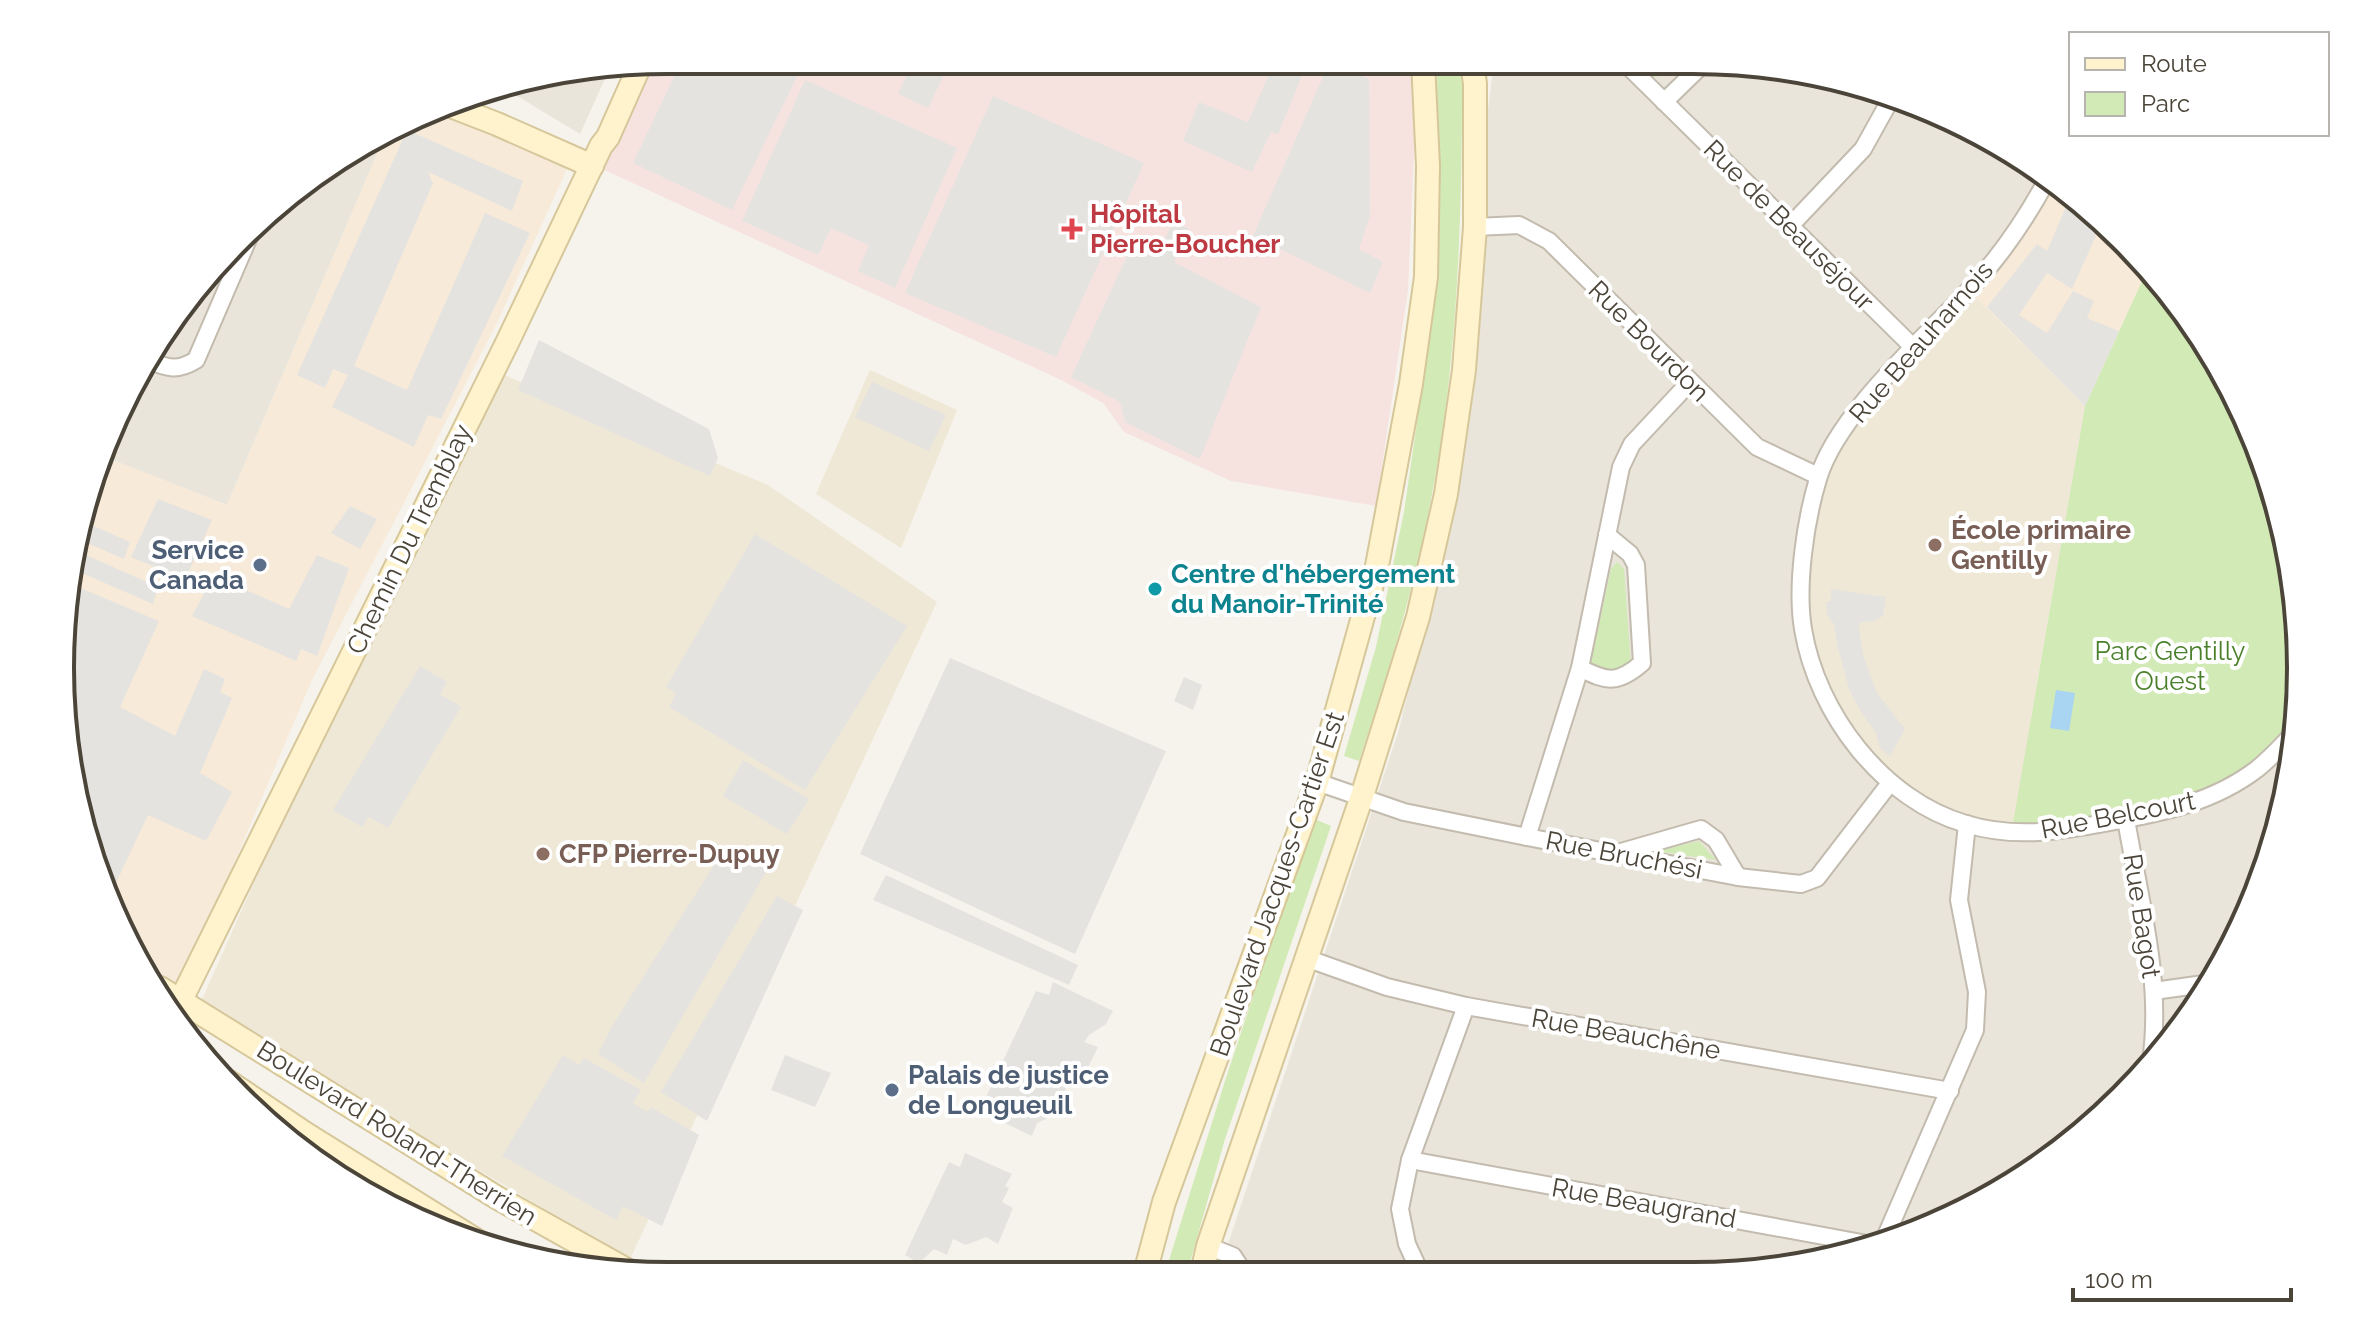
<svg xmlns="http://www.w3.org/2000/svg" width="2361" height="1336" font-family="Raleway,sans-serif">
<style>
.residential{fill:#eae5da}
.commercial{fill:#f7ead8}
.education{fill:#efe8d6}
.medical{fill:#f6e3e0}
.green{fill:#d2eab5}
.parking{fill:#e5e3e0}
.water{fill:#a9d4f2}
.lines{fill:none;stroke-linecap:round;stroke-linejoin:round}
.street-casing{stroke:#c2bbae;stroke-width:20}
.secondary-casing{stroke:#d6c79b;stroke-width:26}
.street{stroke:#fff;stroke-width:16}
.secondary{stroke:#fff3cd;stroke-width:22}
.health-dot{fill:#e0444e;stroke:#fff;stroke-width:3}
.education-dot{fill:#8d6e63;stroke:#fff;stroke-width:3}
.service-dot{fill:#5c6f8a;stroke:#fff;stroke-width:3}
.culture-dot{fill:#0f9aa8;stroke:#fff;stroke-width:3}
.labels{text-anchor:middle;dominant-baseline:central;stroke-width:8;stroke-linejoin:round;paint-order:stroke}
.health-label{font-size:26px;font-weight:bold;fill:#be3a42;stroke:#fff;text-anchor:start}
.street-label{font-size:26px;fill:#4b4439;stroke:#fff}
.education-label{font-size:26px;font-weight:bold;fill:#785e54;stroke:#fff;text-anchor:start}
.service-label{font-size:26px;font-weight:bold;fill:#4e5e75;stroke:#fff;text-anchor:end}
.culture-label{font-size:26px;font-weight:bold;fill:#0d838f;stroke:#fff;text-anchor:start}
.park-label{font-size:26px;fill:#4a7f2a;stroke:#fff}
.rim{fill:none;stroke:#4b4439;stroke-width:4}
</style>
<rect width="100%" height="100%" fill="#f6f3ec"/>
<g class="residential">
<path d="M1494,61H1632L1666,75L1684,61H1732L1888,92L1997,142L2050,179L1972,294L1842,715L2296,727V748L2269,864L2219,972L2123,1098L2030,1174L1889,1244L1772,1271H1219L1398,733L1453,514L1479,343L1485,254L1487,118Z"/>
<path d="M609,70L580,134L502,87Z"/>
<path d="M383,140L227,505L105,457L163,330L298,185Z"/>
</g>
<g class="commercial">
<path d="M446,107L572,158L497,323L312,680L181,988L149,969L106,900L61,707L81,510L105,457L227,505L383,140Z"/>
<path d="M2050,179L2094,211L2148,268L2085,406L1972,294Z"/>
</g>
<g class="education">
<path d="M1972,294L2085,406L2012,829L1967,821L1893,781L1860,746L1821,680L1806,629L1811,522L1828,469L1844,439L1872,401Z"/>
<path d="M870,370L957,410L901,548L816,494Z"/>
<path d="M502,374L768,485L937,602L630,1259L199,1006L334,703Z"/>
</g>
<path class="medical" d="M668,60L1418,61L1408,290L1376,506L1231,481L1124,432L1103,403L1061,380L600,168L649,63Z"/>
<g class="green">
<path d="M1437,61H1459L1462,85C1462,228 1457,373 1428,515C1411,599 1386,680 1359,761L1344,756L1376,647L1404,512L1421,395L1434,289L1438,222Z"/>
<path d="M1632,61H1684L1666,75L1649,78Z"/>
<path d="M2148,268L2176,298L2238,400L2280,511L2300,629L2296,727C2284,739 2271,755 2256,765C2179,813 2100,820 2012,829L2085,406Z"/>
<path d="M1617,562L1624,569L1631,666L1609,674L1590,666L1611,569Z"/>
<path d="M1312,818L1331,826L1225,1139L1187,1273H1165L1225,1081Z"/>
<path d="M1699,841L1716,860L1656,851Z"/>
</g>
<g class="parking">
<path d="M682,60H805L732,210L633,163Z"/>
<path d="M914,60H951L928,108L898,94Z"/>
<path d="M1275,61H1308L1278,134L1271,132L1252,172L1183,141L1199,102L1248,122Z"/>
<path d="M1330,61L1369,79L1370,215L1359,249L1383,262L1370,293L1253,236Z"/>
<path d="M805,80L957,148L895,288L858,271L869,245L831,228L818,255L742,221Z"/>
<path d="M993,96L1144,163L1056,357L905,293Z"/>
<path d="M407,130L523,181L512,211L428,172L433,183L354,366L407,390L485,213L530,233L441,419L428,415L414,447L332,407L348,375L333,369L325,388L297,375Z"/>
<path d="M2071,195L2103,220L2072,289L2047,273L2019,315L2047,333L2073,291L2094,301L2087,318L2119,331L2085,406L1987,307L2037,244L2047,251Z"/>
<path d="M1172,223L1188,228L1174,262L1261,307L1200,459L1125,422L1120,402L1071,377L1134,241L1159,253Z"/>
<path d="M539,340L709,429L718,458L710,476L518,390Z"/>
<path d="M872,382L946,415L929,451L855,417Z"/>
<path d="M158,499L212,520L185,580L131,557Z"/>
<path d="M350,506L377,519L360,549L331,533Z"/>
<path d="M80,520L130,542L124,559L78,539Z"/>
<path d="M755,534L907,626L805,790L669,707L676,693L666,687Z"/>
<path d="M77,551L158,587L153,604L75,570Z"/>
<path d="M317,555L349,568L317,656L301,649L296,661L192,616L204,594L192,589L201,570L289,609Z"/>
<path d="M73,585L159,621L120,707L175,736L204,669L225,679L220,692L232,698L200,773L232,792L206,841L148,815L107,902L61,707Z"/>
<path d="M1831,589L1886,597L1883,616L1874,621L1860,623L1859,631L1864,658L1877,693L1905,729L1890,756L1880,748L1876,733L1861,712L1849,689L1837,644L1834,624L1827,615L1826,602L1831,601Z"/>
<path d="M950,658L1166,751L1075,954L860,854Z"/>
<path d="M420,666L447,682L440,694L461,707L388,828L369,817L362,827L333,810Z"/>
<path d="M1184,677L1202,685L1193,710L1174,701Z"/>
<path d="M743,760L809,799L787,834L723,796Z"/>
<path d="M726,846L770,865L644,1083L598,1054L612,1026Z"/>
<path d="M886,875L1078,965L1069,985L873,900Z"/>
<path d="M777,896L803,910L707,1121L661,1092Z"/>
<path d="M1053,982L1113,1011L1106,1024L1089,1035L1084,1042L1098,1047L1079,1086L1069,1081L1055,1115L1037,1123L1032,1136L992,1117L998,1104L985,1099L1036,991L1049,995Z"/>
<path d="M563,1055L579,1065L584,1058L641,1090L633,1103L648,1112L651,1107L699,1135L662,1226L623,1206L616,1220L502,1156Z"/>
<path d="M785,1055L831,1073L815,1107L771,1090Z"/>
<path d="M965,1153L1012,1174L1005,1186L1009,1188L1002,1202L1013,1208L998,1244L986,1237L966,1245L953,1239L947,1255L934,1249L919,1263L905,1255L949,1162L960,1167Z"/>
</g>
<path class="water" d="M2056,690L2075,693L2069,731L2050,728Z"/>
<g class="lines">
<defs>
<g id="street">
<path d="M1623,61L1914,348"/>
<path d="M1664,102L1706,61"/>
<path d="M2048,178C2026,219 2000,257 1968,291C1922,340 1836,416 1818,479C1805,522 1796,586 1803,629C1817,714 1883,800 1966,824C2015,839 2062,831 2110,822C2162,813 2214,802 2257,769C2271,758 2283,744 2296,731"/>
<path d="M1790,226L1863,149L1893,95"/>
<path d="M1475,227L1519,225L1549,241L1757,447L1818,476"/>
<path d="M149,360C168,369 178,371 196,360L249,237"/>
<path d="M1580,668C1607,682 1618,684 1642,663L1636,565L1630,554L1607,535"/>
<path d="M1317,782L1404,812L1527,837L1738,877L1801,884L1817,878L1890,783"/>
<path d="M2126,819C2139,898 2163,981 2151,1061"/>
<path d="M1527,837L1580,668L1621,467L1632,444L1689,383"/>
<path d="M1621,852L1701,829L1716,840L1738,877"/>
<path d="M1306,958L1387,987L1466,1006L1950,1091"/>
<path d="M2154,991L2211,983"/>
<path d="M1410,1160L1878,1246"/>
<path d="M1882,1245L1975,1030L1977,992L1959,900L1967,824"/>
<path d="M1208,1246L1233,1256L1244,1273"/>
<path d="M1420,1272L1407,1244L1400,1209L1410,1160L1466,1006"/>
</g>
<g id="secondary">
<path d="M448,105L497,124L592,166"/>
<path d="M160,988L496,1197L636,1275"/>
<path d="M175,1012L507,343L601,146L608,137L640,65"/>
<path d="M220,1076L306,1134L487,1247"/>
<path d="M1145,1273L1164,1202L1317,782L1377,566L1411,384L1426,277L1428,166L1423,61"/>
<path d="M1202,1273L1208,1246L1362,796L1418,617L1446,494L1464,370L1475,227V84L1472,61"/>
</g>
</defs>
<use href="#street" class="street-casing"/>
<use href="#secondary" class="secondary-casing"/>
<use href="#street" class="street"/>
<use href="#secondary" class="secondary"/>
</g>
<path class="health-dot" d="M1068 217h8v8h8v8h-8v8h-8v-8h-8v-8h8z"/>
<g class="education-dot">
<circle cx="1935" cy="545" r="8"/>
<circle cx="543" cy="854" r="8"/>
</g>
<g class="service-dot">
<circle cx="260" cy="565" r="8"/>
<circle cx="892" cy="1090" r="8"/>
</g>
<circle class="culture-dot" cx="1155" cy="589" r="8"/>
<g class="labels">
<g class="health-label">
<text x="1090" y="214">Hôpital<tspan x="1090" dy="30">Pierre-Boucher</tspan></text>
</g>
<g class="street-label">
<text transform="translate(1789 225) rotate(45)">Rue de Beauséjour</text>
<text transform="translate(1649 341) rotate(45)">Rue Bourdon</text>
<text transform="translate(1921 342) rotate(-49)">Rue Beauharnois</text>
<text transform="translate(409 539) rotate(-64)">Chemin Du Tremblay</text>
<text transform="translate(2118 815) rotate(-11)">Rue Belcourt</text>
<text transform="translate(1624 855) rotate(11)">Rue Bruchési</text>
<text transform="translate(1277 884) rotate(-71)">Boulevard Jacques-Cartier Est</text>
<text transform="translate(2142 916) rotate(81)">Rue Bagot</text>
<text transform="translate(1626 1034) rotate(10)">Rue Beauchêne</text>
<text transform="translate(397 1133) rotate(32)">Boulevard Roland-Therrien</text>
<text transform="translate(1644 1203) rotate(10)">Rue Beaugrand</text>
</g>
<g class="education-label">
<text x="1951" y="530">École primaire<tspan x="1951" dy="30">Gentilly</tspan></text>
<text x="559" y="854">CFP Pierre-Dupuy</text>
</g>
<g class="service-label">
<text x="244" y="550">Service<tspan x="244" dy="30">Canada</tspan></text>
<text x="908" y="1075" text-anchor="start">Palais de justice<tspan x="908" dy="30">de Longueuil</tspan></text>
</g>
<g class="culture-label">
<text x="1171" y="574">Centre d'hébergement<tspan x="1171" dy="30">du Manoir-Trinité</tspan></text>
</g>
<g class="park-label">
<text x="2170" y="651">Parc Gentilly<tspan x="2170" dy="30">Ouest</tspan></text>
</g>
</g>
<path d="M0 0H2361V1336H0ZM668 74H1693A594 594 0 0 1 2287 668V668A594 594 0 0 1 1693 1262H668A594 594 0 0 1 74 668V668A594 594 0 0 1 668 74Z" fill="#fff" fill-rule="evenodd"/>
<path class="rim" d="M668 74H1693A594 594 0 0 1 2287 668V668A594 594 0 0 1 1693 1262H668A594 594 0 0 1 74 668V668A594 594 0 0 1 668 74Z"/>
<rect x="2069" y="32" width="260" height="104" fill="#ffffff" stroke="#b7b4b0" stroke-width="2"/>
<rect x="2085" y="58" width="40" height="12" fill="#fff3cd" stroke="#b7b4b0" stroke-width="2"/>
<text x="2141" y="72" font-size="24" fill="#4b4439">Route</text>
<rect x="2085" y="92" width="40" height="24" fill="#d2eab5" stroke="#b7b4b0" stroke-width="2"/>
<text x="2141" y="112" font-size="24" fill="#4b4439">Parc</text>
<path d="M2073 1288v12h218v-12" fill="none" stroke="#4b4439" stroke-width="4"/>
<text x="2085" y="1288" font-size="24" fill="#4b4439" stroke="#ffffff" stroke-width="6" paint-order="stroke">100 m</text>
</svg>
